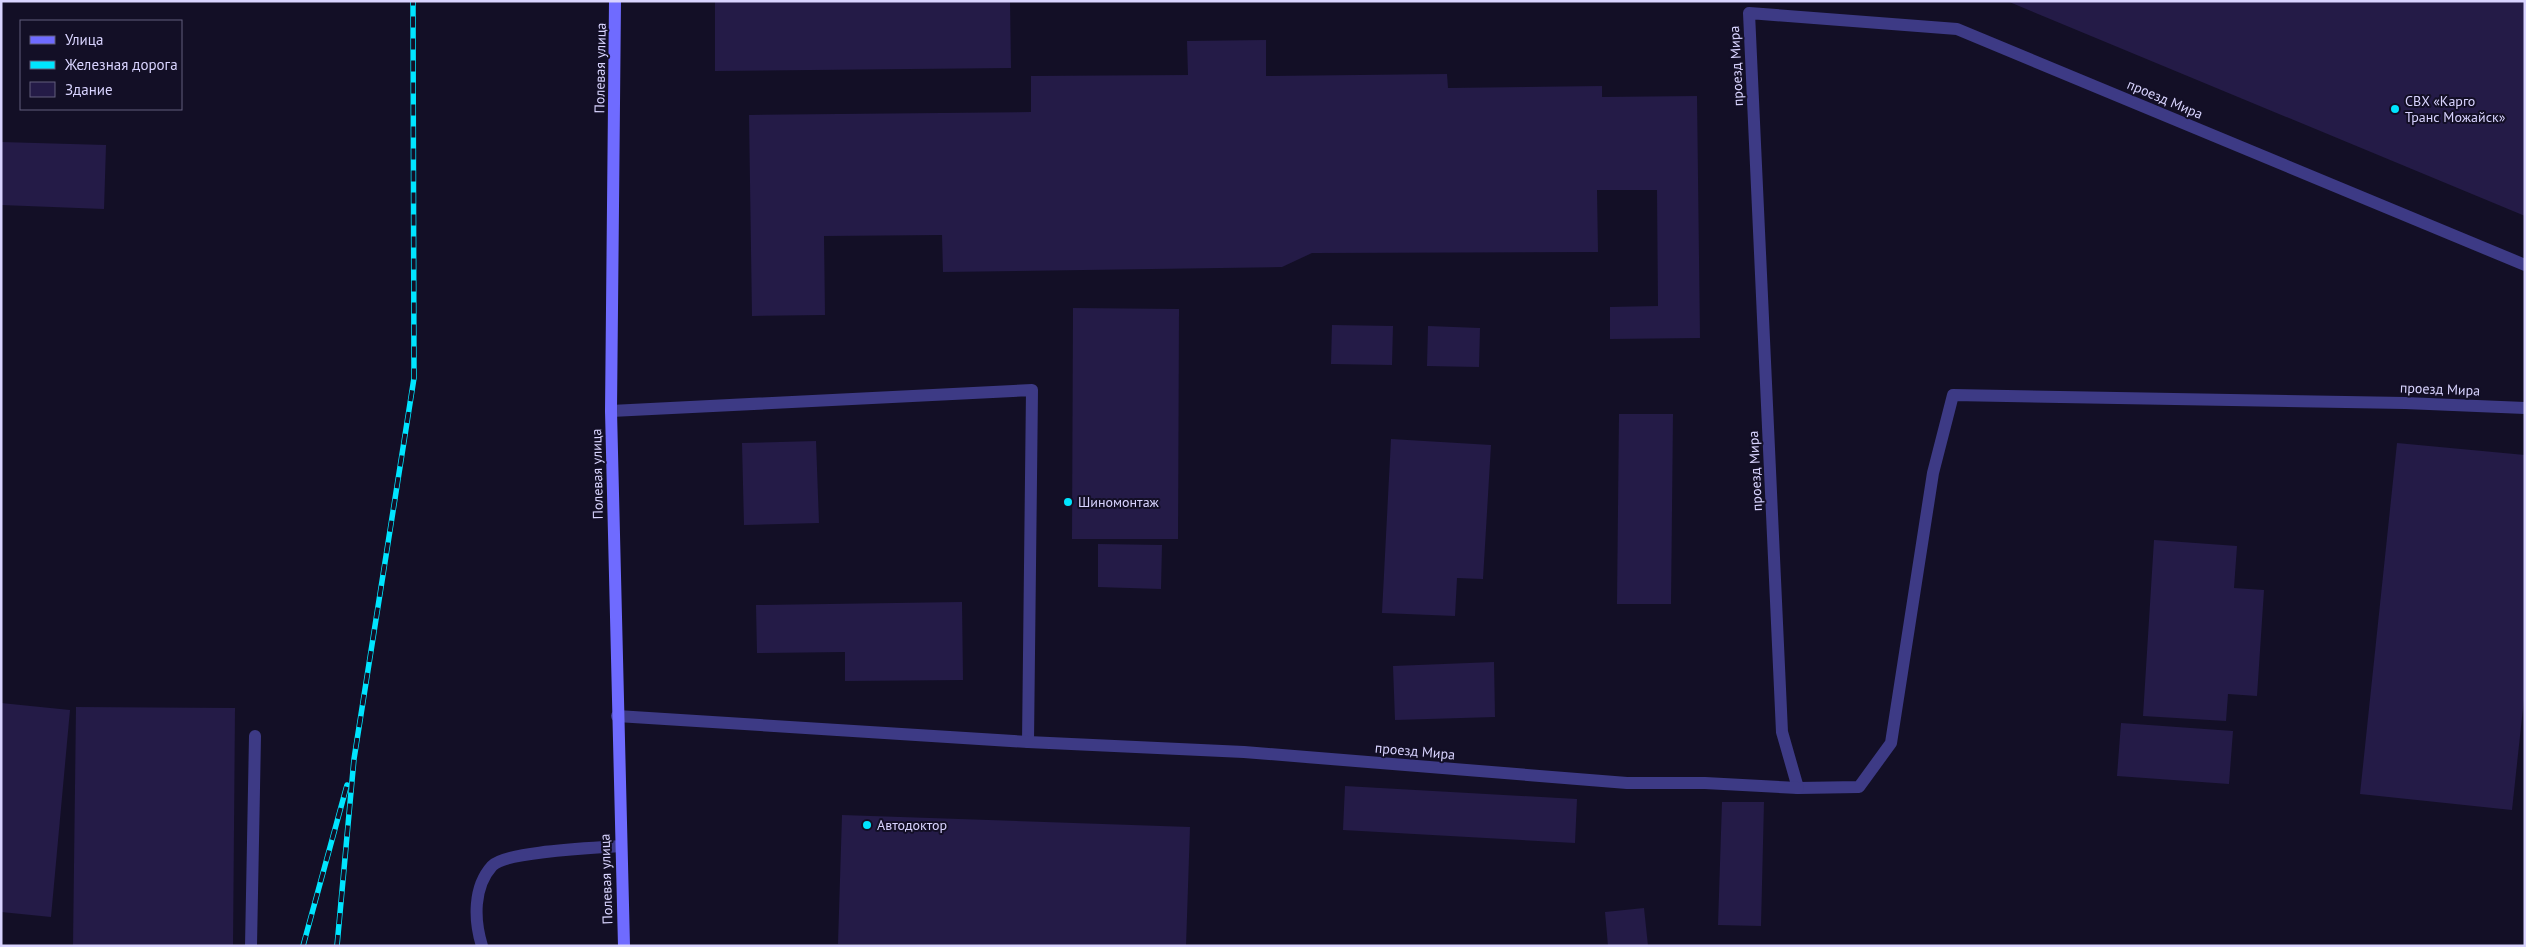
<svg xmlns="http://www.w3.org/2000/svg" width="2526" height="947" font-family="'PT Sans',sans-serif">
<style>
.building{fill:#241b47}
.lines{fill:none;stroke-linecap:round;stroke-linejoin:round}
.service{stroke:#3d3a85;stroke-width:12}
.minor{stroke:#3d3a85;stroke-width:12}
.secondary{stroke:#6f6bff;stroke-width:12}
.rail-casing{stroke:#00e5ff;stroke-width:5.5}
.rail{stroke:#130f26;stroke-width:4;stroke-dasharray:11;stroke-linecap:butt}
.poi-dot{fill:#00e5ff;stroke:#130f26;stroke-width:2}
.labels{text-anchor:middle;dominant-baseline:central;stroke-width:4;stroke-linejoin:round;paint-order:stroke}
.street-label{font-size:14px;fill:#d9d4ff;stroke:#130f26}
.poi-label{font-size:14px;fill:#d9d4ff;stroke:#130f26;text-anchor:start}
</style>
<rect width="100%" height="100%" fill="#130f26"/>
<g class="building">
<path d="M715,1H1010L1011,68L715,71Z"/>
<path d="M2007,1H2525V216Z"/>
<path d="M1266,40V76L1447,74L1448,88L1602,86V97L1697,96L1700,338L1610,339V307L1658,306L1657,190H1597L1598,252L1312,253L1282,267L943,272L942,235L824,236L825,315L752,316L749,115L1031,112V76L1188,75L1187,41Z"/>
<path d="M1,142L106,145L104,209L1,205Z"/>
<path d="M1073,308L1179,309L1178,539H1072Z"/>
<path d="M1332,325L1393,326L1392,365L1331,364Z"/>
<path d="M1428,326L1480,328L1479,367L1427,366Z"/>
<path d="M1619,414H1673L1671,604H1617Z"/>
<path d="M1391,439L1491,445L1483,579L1457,578L1455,616L1382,613Z"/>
<path d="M816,441L819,523L744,525L742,443Z"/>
<path d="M2397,443L2525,455V690L2512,810L2360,794Z"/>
<path d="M2154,540L2237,546L2234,588L2264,590L2257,696L2228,694L2226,721L2143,716Z"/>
<path d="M1098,544L1162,545L1161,589L1098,587Z"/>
<path d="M962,602L963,680L845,681V652L757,653L756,605Z"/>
<path d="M1494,662L1495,717L1395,720L1393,666Z"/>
<path d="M1,703L70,710L51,917L1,912Z"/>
<path d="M76,707L235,708L233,946H73Z"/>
<path d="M2121,723L2233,731L2229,784L2117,776Z"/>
<path d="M1345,786L1577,799L1575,843L1343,830Z"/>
<path d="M1722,802H1764L1761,926L1718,925Z"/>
<path d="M842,815L1190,827L1186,946L838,944Z"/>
<path d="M1644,908L1648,946H1608L1605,912Z"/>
</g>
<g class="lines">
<g class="service">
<path d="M2525,265L1957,29L1749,13L1782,732L1798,788L1859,787L1891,743L1933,473L1953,395L2405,403L2525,408"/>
<path d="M611,411L1032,390L1028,742"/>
<path d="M251,946L255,736"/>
<path d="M482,946C474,920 473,887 492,866C506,851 596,848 620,846"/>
</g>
<path class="minor" d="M617,716L1028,742L1244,752L1627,783H1705L1798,788"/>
<path class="secondary" d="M615,1L611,411L624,946"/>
<defs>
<g id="rail">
<path d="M303,946L347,785"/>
<path d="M337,946L354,759L414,378L413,1"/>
</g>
</defs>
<use href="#rail" class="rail-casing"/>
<use href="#rail" class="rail"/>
</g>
<g class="poi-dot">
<circle cx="2395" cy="109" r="5"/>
<circle cx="1068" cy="502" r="5"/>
<circle cx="867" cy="825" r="5"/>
</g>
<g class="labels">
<g class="street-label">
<text transform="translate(1736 66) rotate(-93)">проезд Мира</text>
<text transform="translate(600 68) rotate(-89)">Полевая улица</text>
<text transform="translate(2165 99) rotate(23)">проезд Мира</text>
<text transform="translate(2440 389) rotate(2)">проезд Мира</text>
<text transform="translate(1755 471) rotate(-93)">проезд Мира</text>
<text transform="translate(597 474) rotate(-91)">Полевая улица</text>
<text transform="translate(1415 751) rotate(5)">проезд Мира</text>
<text transform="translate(606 879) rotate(-92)">Полевая улица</text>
</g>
<g class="poi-label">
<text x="2405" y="101">СВХ «Карго<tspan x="2405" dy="16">Транс Можайск»</tspan></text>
<text x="1078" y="502">Шиномонтаж</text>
<text x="877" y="825">Автодоктор</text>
</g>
</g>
<rect width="2526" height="947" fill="none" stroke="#d9d4ff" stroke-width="5"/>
<rect x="20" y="20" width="162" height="90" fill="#130f26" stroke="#625e7d"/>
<rect x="30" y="36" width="25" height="8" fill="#6f6bff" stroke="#625e7d"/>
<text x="65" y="45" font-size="15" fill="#d9d4ff">Улица</text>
<rect x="30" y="61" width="25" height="8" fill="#00e5ff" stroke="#625e7d"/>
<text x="65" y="70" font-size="15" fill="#d9d4ff">Железная дорога</text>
<rect x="30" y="82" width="25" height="15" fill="#241b47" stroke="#625e7d"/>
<text x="65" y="95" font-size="15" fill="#d9d4ff">Здание</text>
</svg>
